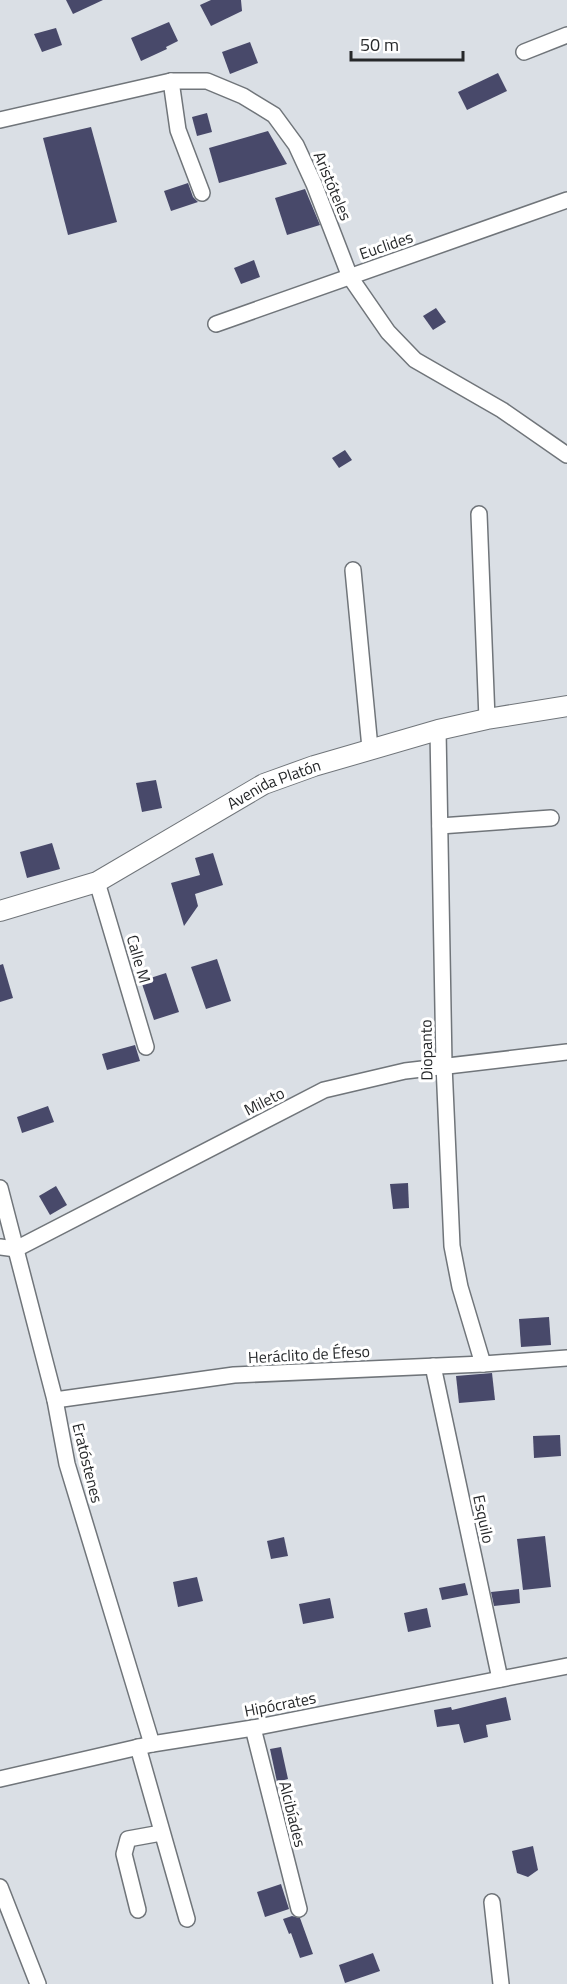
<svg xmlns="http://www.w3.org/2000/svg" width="567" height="1984" font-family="'Titillium Web',sans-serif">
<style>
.building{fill:#48496a}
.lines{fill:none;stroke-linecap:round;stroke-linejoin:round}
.minor-casing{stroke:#70757a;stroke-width:18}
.tertiary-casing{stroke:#70757a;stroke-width:22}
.minor{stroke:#fff;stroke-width:15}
.tertiary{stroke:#fff;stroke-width:20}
.labels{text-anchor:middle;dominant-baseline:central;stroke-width:6;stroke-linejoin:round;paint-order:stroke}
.street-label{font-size:16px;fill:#26282a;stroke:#fff}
</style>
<rect width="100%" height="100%" fill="#dadfe5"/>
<g class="building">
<path d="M66,0H103L73,14Z"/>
<path d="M211,0H241L242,11L211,26L200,5Z"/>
<path d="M169,22L178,41L166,47L167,49L141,61L131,38Z"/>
<path d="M56,28L62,45L42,52L34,34Z"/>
<path d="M250,42L258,63L230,74L222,52Z"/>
<path d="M498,73L507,91L467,110L458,92Z"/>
<path d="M207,113L212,132L197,136L192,117Z"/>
<path d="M91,127L117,222L68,235L43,138Z"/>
<path d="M268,131L287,164L219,183L209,148Z"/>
<path d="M188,183L193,197L198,202L171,211L164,191Z"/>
<path d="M305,189L320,225L287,235L275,198Z"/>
<path d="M254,260L260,277L241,284L234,268Z"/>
<path d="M436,308L446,322L433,330L423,316Z"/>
<path d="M345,450L352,460L339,468L332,458Z"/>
<path d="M156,780L162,808L142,812L136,783Z"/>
<path d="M52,843L60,869L27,878L20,852Z"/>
<path d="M213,853L223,885L195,894L198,906L184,926L171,883L200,875L195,858Z"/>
<path d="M217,959L231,1001L206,1009L191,967Z"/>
<path d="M3,964L13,998L0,1002V965Z"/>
<path d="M166,973L179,1012L154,1020L141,981Z"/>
<path d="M135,1045L140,1061L107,1070L102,1054Z"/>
<path d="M48,1106L54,1122L22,1133L17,1117Z"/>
<path d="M408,1183L409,1208L393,1209L390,1184Z"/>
<path d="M56,1186L67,1205L50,1215L39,1196Z"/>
<path d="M549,1317L551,1345L521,1347L519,1319Z"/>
<path d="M492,1373L495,1400L459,1403L456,1376Z"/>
<path d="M560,1435L561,1456L534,1458L533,1436Z"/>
<path d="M545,1536L551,1587L523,1590L517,1539Z"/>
<path d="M284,1537L288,1556L271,1559L267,1541Z"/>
<path d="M197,1577L203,1601L178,1607L173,1582Z"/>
<path d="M465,1583L468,1595L442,1600L439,1588Z"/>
<path d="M519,1589L520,1603L494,1606L491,1592Z"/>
<path d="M330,1598L334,1618L303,1624L299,1604Z"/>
<path d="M427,1608L431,1627L408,1632L404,1613Z"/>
<path d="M506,1697L511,1720L486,1725L488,1737L464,1743L459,1724L437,1727L434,1710L451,1707L452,1710Z"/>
<path d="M281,1747L288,1779L277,1782L270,1749Z"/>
<path d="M533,1846L538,1870L528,1877L517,1873L512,1851Z"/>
<path d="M281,1884L289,1909L265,1917L257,1892Z"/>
<path d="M292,1916L300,1918L313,1954L300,1958L291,1933L289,1934L283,1919Z"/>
<path d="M373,1953L380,1971L345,1983L339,1965Z"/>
</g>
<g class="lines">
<defs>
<g id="minor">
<path d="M524,52L567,35"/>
<path d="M171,81L178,130L202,193"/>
<path d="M0,120L171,81H207L243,96L274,115L296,145L314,184L350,277L388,332L415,360L502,410L567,455"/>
<path d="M216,324L567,200"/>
<path d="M479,514L487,719"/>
<path d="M353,570L370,748"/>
<path d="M438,730L444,1065L452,1246L460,1287L483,1364"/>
<path d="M440,826L551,818"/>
<path d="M97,882L146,1047"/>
<path d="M0,1188L55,1400L67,1464L152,1744"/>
<path d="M0,1247L16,1249L324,1090L405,1071L567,1052"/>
<path d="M433,1366L500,1679"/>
<path d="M55,1400L234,1375L483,1364L567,1358"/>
<path d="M253,1728L299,1909"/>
<path d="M138,1747L187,1919"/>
<path d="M0,1779L152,1744L253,1728L567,1666"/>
<path d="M0,1887L38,1984"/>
<path d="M492,1902L501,1984"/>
<path d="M138,1910L124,1854L128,1839L161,1833"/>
</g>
<g id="tertiary">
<path id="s1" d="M0,911L97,882L264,784L314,766L438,730L487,719L567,706"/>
</g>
</defs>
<use href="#minor" class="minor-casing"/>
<use href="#tertiary" class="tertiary-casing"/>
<use href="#minor" class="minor"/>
<use href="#tertiary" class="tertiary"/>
</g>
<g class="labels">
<g class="street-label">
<text transform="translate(333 186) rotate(67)">Aristóteles</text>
<text transform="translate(386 245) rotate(-19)">Euclides</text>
<text stroke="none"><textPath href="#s1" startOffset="304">Avenida Platón</textPath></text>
<text transform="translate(139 959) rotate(74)">Calle M</text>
<text transform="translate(426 1050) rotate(-91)">Diopanto</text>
<text transform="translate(264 1101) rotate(-27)">Mileto</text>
<text transform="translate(309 1354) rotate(-3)">Heráclito de Éfeso</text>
<text transform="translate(88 1463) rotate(76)">Eratóstenes</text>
<text transform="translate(484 1519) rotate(78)">Esquilo</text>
<text transform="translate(280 1704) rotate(-11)">Hipócrates</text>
<text transform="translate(293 1814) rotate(76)">Alcibíades</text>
</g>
</g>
<path d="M351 51v9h112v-9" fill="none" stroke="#26282a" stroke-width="3"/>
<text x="360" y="51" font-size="18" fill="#26282a" stroke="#ffffff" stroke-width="4.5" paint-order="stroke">50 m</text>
</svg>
